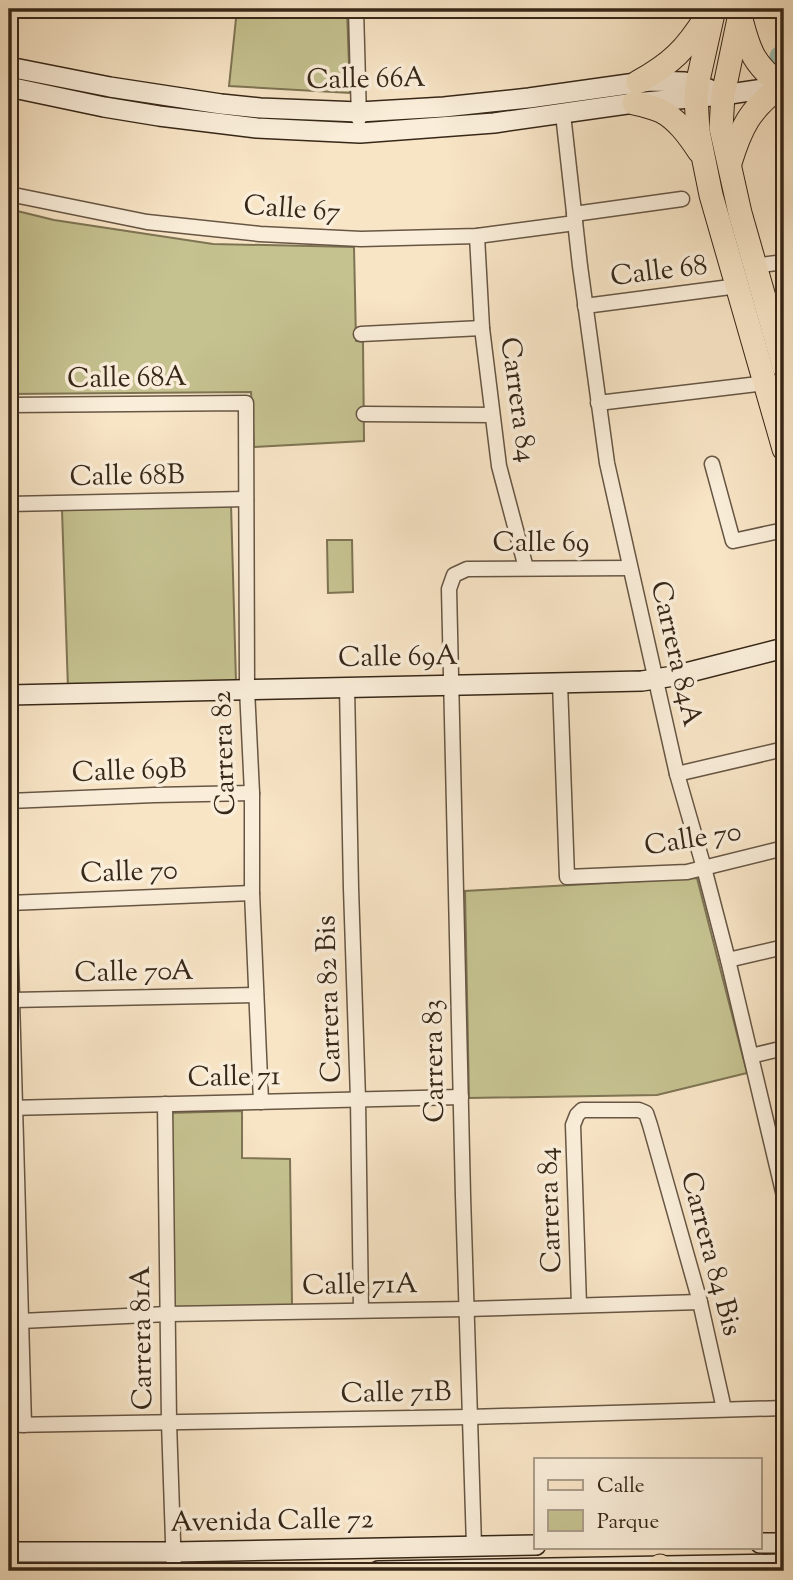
<svg xmlns="http://www.w3.org/2000/svg" width="793" height="1580" font-family="'Sorts Mill Goudy',serif">
<style>
.green{fill:#c5c290;stroke:#7e7454;stroke-width:2}
.lines{fill:none;stroke-linecap:round;stroke-linejoin:round}
.river{stroke:#9dbfb2;stroke-width:23}
.street-casing{stroke:#675644;stroke-width:17}
.secondary-casing{stroke:#372718;stroke-width:22}
.primary-casing{stroke:#372718;stroke-width:25}
.street{stroke:#faeeda;stroke-width:14}
.secondary{stroke:#faeeda;stroke-width:19}
.primary{stroke:#f8e5c6;stroke-width:23}
.labels{text-anchor:middle;dominant-baseline:central;stroke-width:7;stroke-linejoin:round;paint-order:stroke}
.street-label{font-size:28px;fill:#372718;stroke:#faeeda}
</style>
<rect width="100%" height="100%" fill="#f8e5c6"/>
<filter id="stains"><feTurbulence type="fractalNoise" baseFrequency=".00286" numOctaves="4"/><feColorMatrix values="0 0 0 0 .2 0 0 0 0 .09 0 0 0 0 .02 0 0 0 .5 -.17"/></filter>
<radialGradient id="worn" r=".72"><stop offset=".6" stop-color="#630" stop-opacity="0"/><stop offset="1" stop-color="#630" stop-opacity=".3"/></radialGradient>
<g class="green">
<path d="M237,9H347L350,93L229,86Z"/>
<path d="M9,209L54,220L213,244L354,247L356,341L363,342L364,441L254,447L251,392L9,394Z"/>
<path d="M231,504L236,682L68,689L62,510Z"/>
<path d="M327,540H352L353,592L328,593Z"/>
<path d="M697,878L747,1073L657,1095L469,1098L465,891Z"/>
<path d="M242,1111V1158L290,1159L292,1305L172,1308L167,1113Z"/>
</g>
<g class="lines">
<path class="river" d="M781,57H784"/>
<defs>
<g id="street">
<path d="M356,9L359,119"/>
<path d="M563,114L580,266L607,463L677,774L704,868L728,960L784,1196"/>
<path d="M9,194L147,222L260,234L361,239L477,236L575,223"/>
<path d="M574,214L682,199"/>
<path d="M477,236L482,328L499,466L526,568"/>
<path d="M754,266L784,262"/>
<path d="M585,306L738,286"/>
<path d="M361,334L482,328"/>
<path d="M598,403L766,383"/>
<path d="M9,405L246,403L247,689L252,793V893L261,1102"/>
<path d="M364,414L492,415"/>
<path d="M712,464L733,541L784,530"/>
<path d="M9,504L246,499"/>
<path d="M560,683L567,877L687,872L784,848"/>
<path d="M347,687L351,888L358,1099L361,1310"/>
<path d="M677,774L784,749"/>
<path d="M9,801L154,795L252,793"/>
<path d="M9,893L24,1425"/>
<path d="M9,903L252,893"/>
<path d="M728,960L784,947"/>
<path d="M12,1000L256,995"/>
<path d="M751,1056L784,1048"/>
<path d="M165,1104L169,1422L174,1571"/>
<path d="M9,1108L461,1097"/>
<path d="M579,1305L573,1125L577,1115L582,1110H639L646,1113L650,1125L700,1302L724,1409"/>
<path d="M21,1321L168,1314L467,1309L700,1302"/>
<path d="M9,1425L469,1417L784,1408"/>
<path d="M474,1546L463,1196L449,589L454,575L467,569L630,568"/>
</g>
<g id="secondary">
<path d="M9,67L110,87L221,104L260,108L359,112L444,107L529,98L650,81L685,82L709,89"/>
<path d="M9,87L104,107L159,116L257,128L360,133L494,123L634,103L723,95L783,86"/>
<path d="M9,695L642,681L674,676L784,648"/>
<path d="M760,1543H784"/>
<path d="M9,1552H173L536,1545"/>
<path d="M378,1571L784,1564"/>
</g>
<g id="primary">
<path d="M714,9L697,85L696,98L698,131L711,195L784,449"/>
<path d="M741,9L723,95L721,128L740,213L784,367"/>
<path d="M638,82C671,64 686,49 706,17"/>
<path d="M634,103C643,105 652,107 661,111C677,119 689,136 699,151"/>
<path d="M730,163C741,127 750,109 781,86C754,63 750,54 741,19"/>
<path d="M660,1566L667,1571"/>
</g>
</defs>
<use href="#street" class="street-casing"/>
<use href="#secondary" class="secondary-casing"/>
<use href="#primary" class="primary-casing"/>
<use href="#street" class="street"/>
<use href="#secondary" class="secondary"/>
<use href="#primary" class="primary"/>
</g>
<g class="labels">
<g class="street-label">
<text transform="translate(366 80) rotate(-1)">Calle 66A</text>
<text transform="translate(292 210) rotate(4)">Calle 67</text>
<text transform="translate(659 272) rotate(-7)">Calle 68</text>
<text transform="translate(127 379) rotate(-1)">Calle 68A</text>
<text transform="translate(517 400) rotate(82)">Carrera 84</text>
<text transform="translate(127 477) rotate(-1)">Calle 68B</text>
<text x="541" y="544">Calle 69</text>
<text transform="translate(675 654) rotate(77)">Carrera 84A</text>
<text transform="translate(398 658) rotate(-1)">Calle 69A</text>
<text transform="translate(225 753) rotate(-92)">Carrera 82</text>
<text transform="translate(129 772) rotate(-2)">Calle 69B</text>
<text transform="translate(693 840) rotate(-9)">Calle 70</text>
<text transform="translate(129 873) rotate(-2)">Calle 70</text>
<text transform="translate(134 973) rotate(-1)">Calle 70A</text>
<text transform="translate(330 999) rotate(-92)">Carrera 82 Bis</text>
<text transform="translate(435 1061) rotate(-91)">Carrera 83</text>
<text transform="translate(234 1078) rotate(-1)">Calle 71</text>
<text transform="translate(551 1210) rotate(-92)">Carrera 84</text>
<text transform="translate(710 1254) rotate(75)">Carrera 84 Bis</text>
<text transform="translate(360 1286) rotate(-1)">Calle 71A</text>
<text transform="translate(143 1338) rotate(-91)">Carrera 81A</text>
<text transform="translate(396 1394) rotate(-1)">Calle 71B</text>
<text transform="translate(272 1522) rotate(-1)">Avenida Calle 72</text>
</g>
</g>
<rect width="793" height="1580" fill="none" stroke="#f8e5c6" stroke-width="35"/>
<rect x="10" y="10" width="772" height="1559" fill="none" stroke="#372718" stroke-width="3.5"/>
<rect x="18" y="18" width="758" height="1545" fill="none" stroke="#372718" stroke-width="2"/>
<rect x="534" y="1458" width="228" height="91" fill="#faeeda" stroke="#ac9e8c" stroke-width="2"/>
<rect x="548" y="1480" width="35" height="10" fill="#f8e5c6" stroke="#ac9e8c" stroke-width="2"/>
<text x="597" y="1492" font-size="21" fill="#372718">Calle</text>
<rect x="548" y="1510" width="35" height="21" fill="#c5c290" stroke="#ac9e8c" stroke-width="2"/>
<text x="597" y="1528" font-size="21" fill="#372718">Parque</text>
<rect width="100%" height="100%" filter="url(#stains)"/>
<rect width="100%" height="100%" fill="url(#worn)"/>
</svg>
